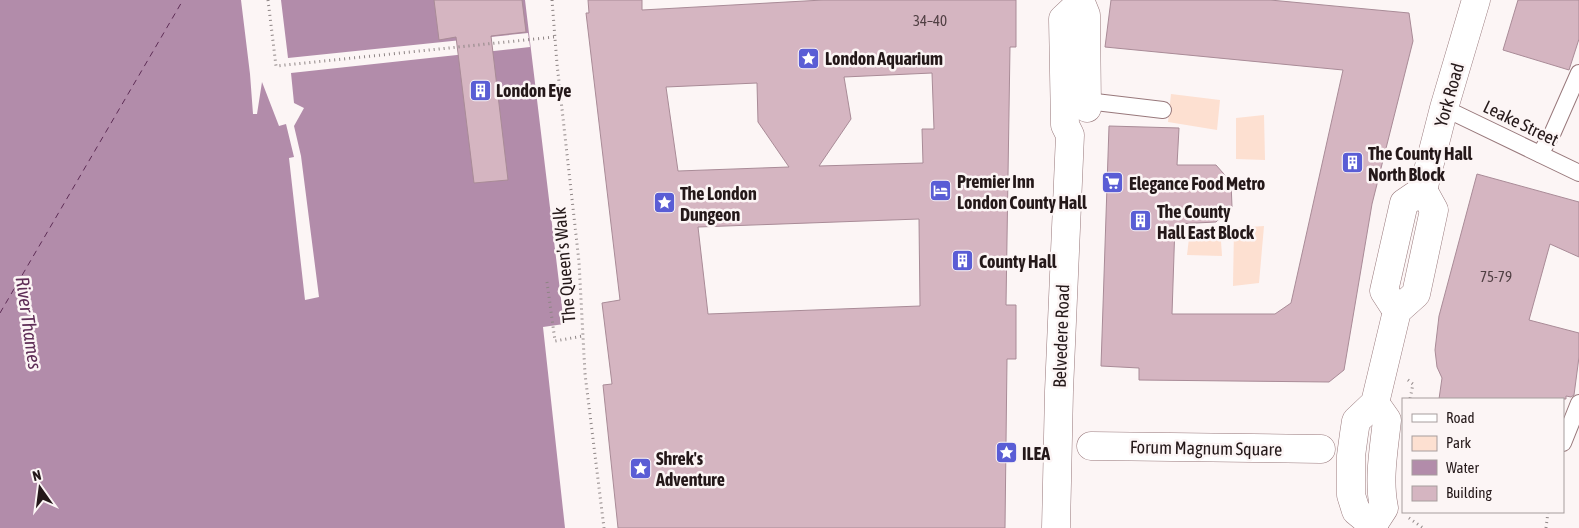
<svg xmlns="http://www.w3.org/2000/svg" width="1579" height="528" font-family="'Asap Condensed',sans-serif">
<style>
.green{fill:#fde0d1}
.water{fill:#b28caa}
.pier{fill:#fcf5f5}
.lines{fill:none;stroke-linecap:round;stroke-linejoin:round}
.ferry{stroke:#5e2d56;stroke-width:1;stroke-dasharray:6 5;stroke-linecap:butt}
.building{fill:#d5b5c1;stroke:#a98b97;fill-rule:evenodd}
.lane-casing{stroke:#98787b;stroke-width:18}
.street-casing{stroke:#98787b;stroke-width:29}
.primary-casing{stroke:#98787b;stroke-width:29}
.path{stroke:#8e8585;stroke-width:3;stroke-dasharray:1 4;stroke-linecap:butt}
.lane{stroke:#fff;stroke-width:16}
.street{stroke:#fff;stroke-width:28}
.primary{stroke:#fff;stroke-width:28}
.labels{text-anchor:middle;dominant-baseline:central;stroke-width:5;stroke-linejoin:round;paint-order:stroke}
.number-label{font-size:15px;fill:#503f43}
.poi-label{font-size:18px;font-weight:bold;fill:#241819;stroke:#fcf5f5;text-anchor:start}
.street-label{font-size:18px;fill:#241819;stroke:#fcf5f5}
.water-label{font-size:19px;font-style:italic;fill:#5e2d56;stroke:#fcf5f5}
</style>
<rect width="100%" height="100%" fill="#fcf5f5"/>
<g class="green">
<path d="M1171,94L1220,100L1217,130L1168,122Z"/>
<path d="M1264,115L1265,160L1236,159V118Z"/>
<path d="M1220,226L1222,256L1187,255L1190,230Z"/>
<path d="M1264,226L1259,283L1233,286L1234,228Z"/>
</g>
<path class="water" d="M0,0H525L564,324L543,327L565,528H0Z"/>
<path class="pier" d="M241,0H281L288,58L528,33L530,47L291,73L294,103L304,108L294,126L301,156L319,297L305,300L289,158L294,157L286,124L279,126L262,82L257,114H253L250,74Z"/>
<g class="lines">
<path class="ferry" d="M0,313L183,0"/>
</g>
<g class="building">
<path d="M434,0H522L526,32L491,36L508,180L474,183L456,37L439,40Z"/>
<path d="M588,0H642V10L823,0H1016V47H1010L1006,305H1016V359H1007L1005,528H618L603,385L612,384L602,303L620,300L586,13H589ZM932,73L934,129H922L923,163L819,166L851,119L844,77ZM757,83L758,122L789,167L678,171L666,87ZM919,219L920,306L708,314L698,227Z"/>
<path d="M1111,0H1270L1409,13L1413,41L1372,204L1344,370L1329,382L1139,380V368L1101,366L1109,126L1179,128L1177,165H1216L1231,182L1232,207L1216,222L1175,224L1172,314H1275L1291,303L1343,70L1105,47Z"/>
<path d="M1518,0H1579V39L1569,70L1503,50Z"/>
<path d="M1477,174L1579,202V257L1550,244L1529,320L1579,333V357L1574,395L1571,397L1566,396V399H1439L1442,378L1437,367L1435,350L1439,316Z"/>
</g>
<g class="lines">
<defs>
<g id="lane">
<path d="M1087,101L1163,110"/>
<path d="M1444,108L1579,173"/>
<path d="M1540,154L1553,132L1579,73"/>
<path d="M1563,443L1579,403"/>
</g>
<g id="street">
<path d="M1080,0L1086,15L1087,108"/>
<path d="M1091,446L1321,449"/>
<path d="M1056,528L1059,391L1070,135L1065,125L1063,19L1080,3"/>
</g>
<g id="primary">
<path d="M1397,311L1384,291L1404,203L1423,190L1444,108L1476,0"/>
<path d="M1373,525L1384,508C1378,479 1384,449 1387,420L1375,403"/>
<path d="M1374,528L1373,525L1356,511L1351,495V456L1354,434L1356,421L1375,403L1397,311L1416,294L1434,210L1423,190"/>
</g>
</defs>
<use href="#lane" class="lane-casing"/>
<use href="#street" class="street-casing"/>
<use href="#primary" class="primary-casing"/>
<g class="path">
<path d="M268,0L276,66L554,37"/>
<path d="M552,0L557,64L579,262L585,374L604,528"/>
<path d="M547,282L555,341L583,336"/>
<path d="M1408,380L1413,384L1410,399"/>
<path d="M1409,518L1423,528"/>
<path d="M1546,528L1548,512"/>
</g>
<use href="#lane" class="lane"/>
<use href="#street" class="street"/>
<use href="#primary" class="primary"/>
</g>
<defs>
<symbol id="sight-square" viewBox="-11 -11 22 22"><rect x="-9" y="-9" width="18" height="18" rx="4" fill="#5a5dd5" stroke="#fcf5f5"/><path d="M0-6L1.8-2.2L6-1.7L2.9 1.2L3.7 5.4L0 3.3L-3.7 5.4L-2.9 1.2L-6-1.7L-1.8-2.2Z" fill="#fff"/></symbol>
<symbol id="building-square" viewBox="-11 -11 22 22"><rect x="-9" y="-9" width="18" height="18" rx="4" fill="#5a5dd5" stroke="#fcf5f5"/><path d="M-4-6H4V6H1V3H-1V6H-4ZM-2.5-4.3h1.7v1.8h-1.7ZM.8-4.3h1.7v1.8H.8ZM-2.5-1h1.7V.8h-1.7ZM.8-1h1.7V.8H.8Z" fill="#fff"/></symbol>
<symbol id="supermarket-square" viewBox="-11 -11 22 22"><rect x="-9" y="-9" width="18" height="18" rx="4" fill="#5a5dd5" stroke="#fcf5f5"/><path d="M-6-5.5h2.5l.6 2H6L4.5 2H-2.5L-4.4-4H-6ZM-1.5 3.2a1.3 1.3 0 1 0 .1 0ZM3 3.2a1.3 1.3 0 1 0 .1 0Z" fill="#fff"/></symbol>
<symbol id="hotel-square" viewBox="-11 -11 22 22"><rect x="-9" y="-9" width="18" height="18" rx="4" fill="#5a5dd5" stroke="#fcf5f5"/><path d="M-6-4.5h1.5V1H6V5H4.5V3h-9V5H-6ZM-4 0a1.8 1.8 0 1 1 3.6 0ZM.5 0V-2.5h3Q6-2.5 6 0Z" fill="#fff"/></symbol>
</defs>
<g fill-rule="evenodd">
<use href="#sight-square" x="796" y="46" width="25" height="25"/>
<use href="#building-square" x="468" y="78" width="25" height="25"/>
<use href="#building-square" x="1340" y="150" width="25" height="25"/>
<use href="#supermarket-square" x="1100" y="170" width="25" height="25"/>
<use href="#hotel-square" x="928" y="178" width="25" height="25"/>
<use href="#sight-square" x="652" y="190" width="25" height="25"/>
<use href="#building-square" x="1128" y="208" width="25" height="25"/>
<use href="#building-square" x="950" y="248" width="25" height="25"/>
<use href="#sight-square" x="994" y="440" width="25" height="25"/>
<use href="#sight-square" x="628" y="456" width="25" height="25"/>
</g>
<g class="labels">
<g class="number-label">
<text x="930" y="20">34–40</text>
<text x="1496" y="276">75-79</text>
</g>
<g class="poi-label">
<text x="825" y="58">London Aquarium</text>
<text x="496" y="90">London Eye</text>
<text x="1368" y="153">The County Hall<tspan x="1368" dy="21">North Block</tspan></text>
<text x="957" y="181">Premier Inn<tspan x="957" dy="21">London County Hall</tspan></text>
<text x="1129" y="183">Elegance Food Metro</text>
<text x="680" y="193">The London<tspan x="680" dy="21">Dungeon</tspan></text>
<text x="1157" y="211">The County<tspan x="1157" dy="21">Hall East Block</tspan></text>
<text x="979" y="261">County Hall</text>
<text x="1022" y="453">ILEA</text>
<text x="656" y="458">Shrek's<tspan x="656" dy="21">Adventure</tspan></text>
</g>
<g class="street-label">
<text transform="translate(1449 95) rotate(-74)">York Road</text>
<text transform="translate(1521 123) rotate(26)">Leake Street</text>
<text transform="translate(564 265) rotate(-95)">The Queen's Walk</text>
<text transform="translate(1061 336) rotate(-88)">Belvedere Road</text>
<text transform="translate(1206 448) rotate(1)">Forum Magnum Square</text>
</g>
<g class="water-label">
<text transform="translate(29 323) rotate(82)">River Thames</text>
</g>
</g>
<rect x="1402" y="398" width="162" height="115" fill="#fcf5f5" stroke="#a69d9d"/>
<rect x="1412" y="414" width="25" height="8" fill="#ffffff" stroke="#a69d9d"/>
<text x="1446" y="423" font-size="15" fill="#241819">Road</text>
<rect x="1412" y="436" width="25" height="15" fill="#fde0d1" stroke="#a69d9d"/>
<text x="1446" y="448" font-size="15" fill="#241819">Park</text>
<rect x="1412" y="460" width="25" height="15" fill="#b28caa" stroke="#a69d9d"/>
<text x="1446" y="473" font-size="15" fill="#241819">Water</text>
<rect x="1412" y="486" width="25" height="15" fill="#d5b5c1" stroke="#a69d9d"/>
<text x="1446" y="498" font-size="15" fill="#241819">Building</text>
<g transform="translate(40 488) rotate(346)" stroke="#fcf5f5" stroke-width="4" paint-order="stroke">
<path d="M0-4L9 19L0 12L-9 19Z" fill="#241819"/>
<text y="-8" font-size="14" font-weight="bold" text-anchor="middle" fill="#241819">N</text>
</g>
</svg>
